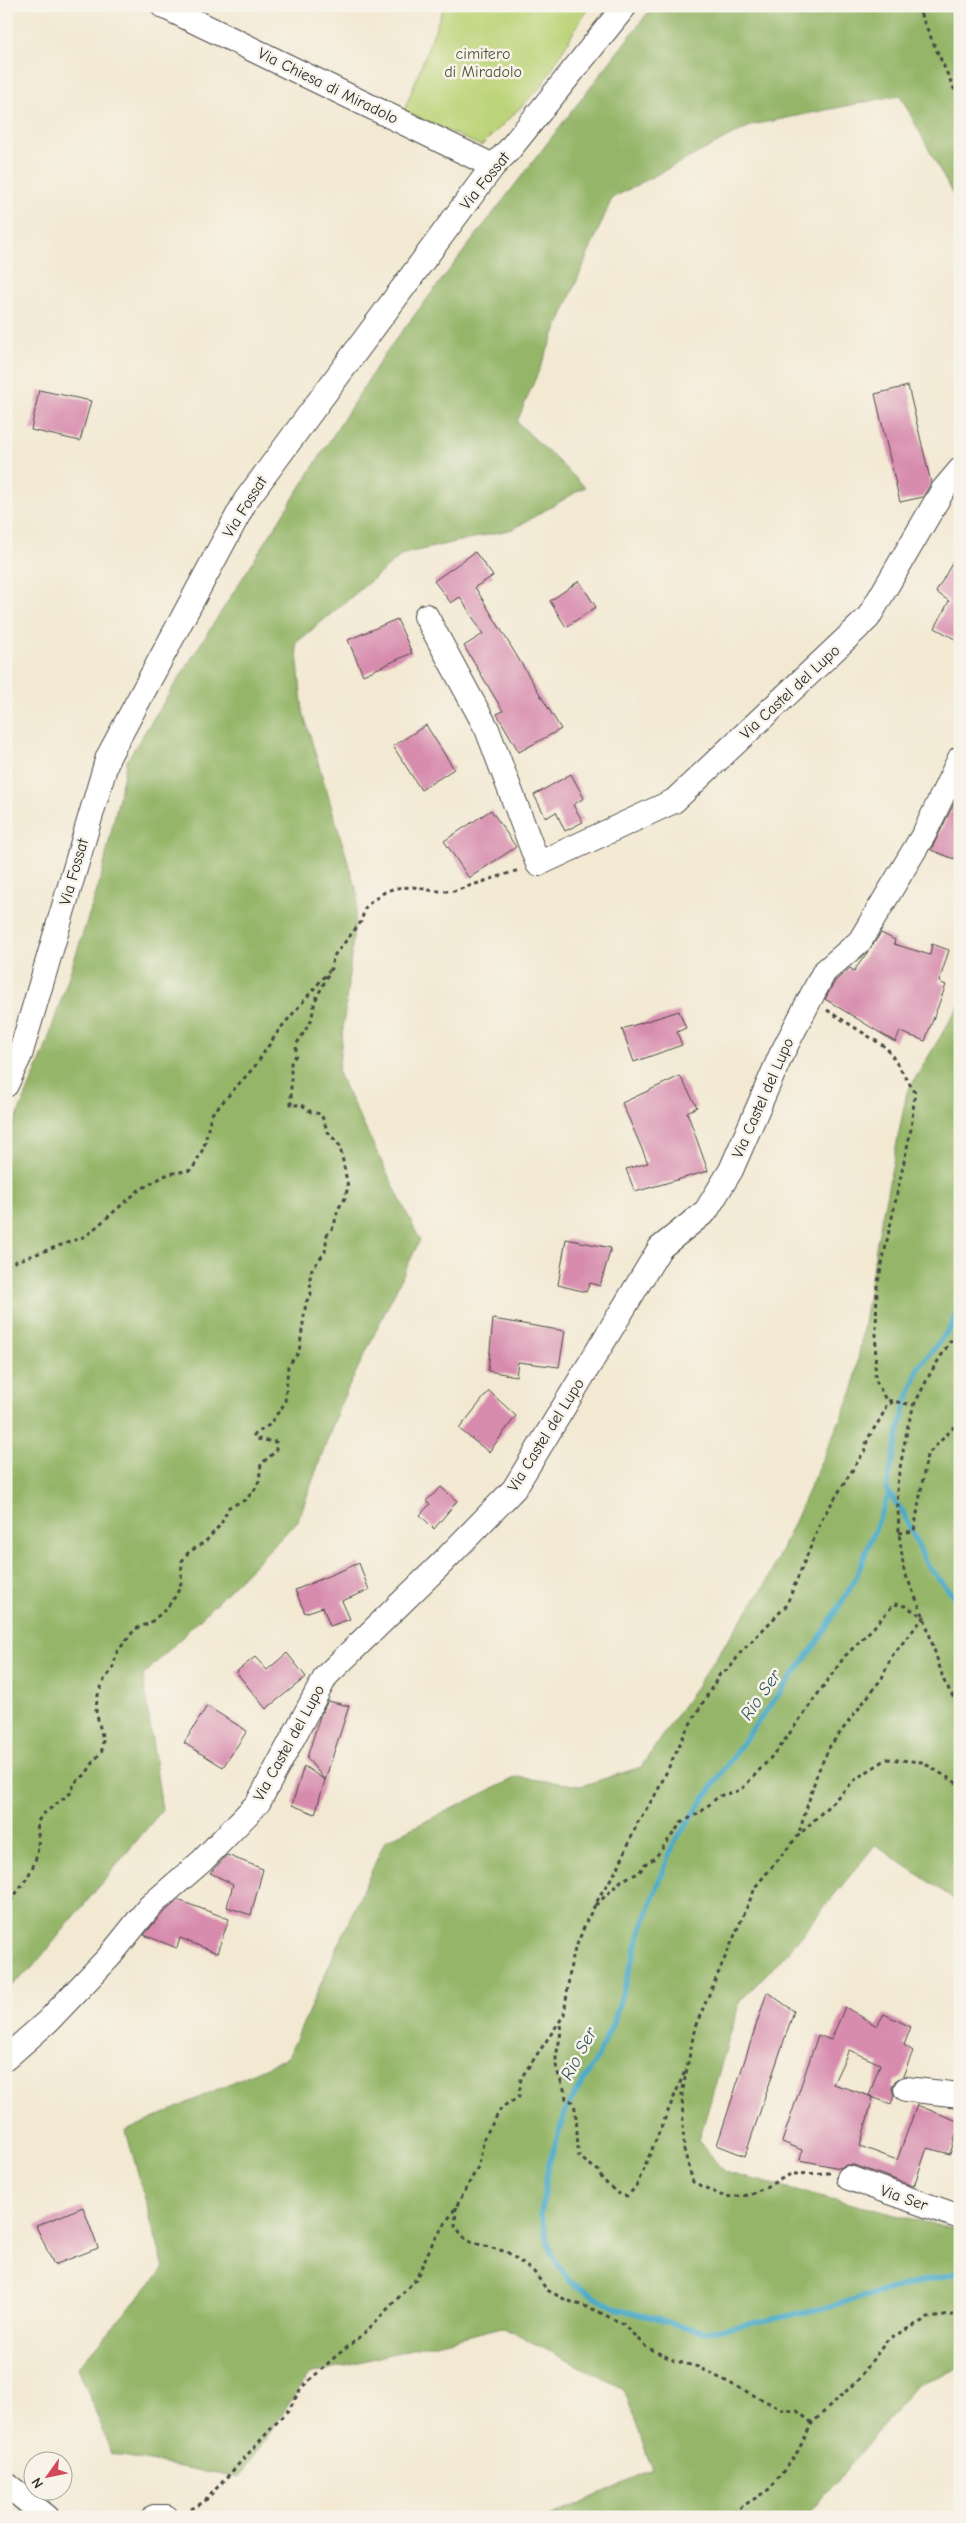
<svg xmlns="http://www.w3.org/2000/svg" width="966" height="2523" font-family="'Comic Neue',sans-serif">
<style>
.green{fill:#bcd479;stroke:#748052}
.forest{fill:#95b669;stroke:#60704a}
.lines{fill:none;stroke-linecap:round;stroke-linejoin:round}
.stream{stroke:#49aac8;stroke-width:5.5}
.building{fill:#d78bad}
.minor-casing{stroke:#494844;stroke-width:26}
.path{stroke:#494844;stroke-width:3;stroke-dasharray:4 4;stroke-linecap:butt}
.minor{stroke:#fff;stroke-width:24}
.labels{text-anchor:middle;dominant-baseline:central;stroke-width:5;stroke-linejoin:round;paint-order:stroke}
.park-label{font-size:16px;fill:#4f553e;stroke:#f7f3e8}
.street-label{font-size:16px;fill:#2b2b2b;stroke:#f7f3e8}
.water-label{font-size:18px;font-style:italic;fill:#365762;stroke:#f7f3e8}
</style>
<rect width="100%" height="100%" fill="#f7f3e8"/>
<filter id="ink" filterUnits="userSpaceOnUse"><feTurbulence type="fractalNoise" baseFrequency=".02" numOctaves="2"/><feDisplacementMap in="SourceGraphic" scale="10" xChannelSelector="R" yChannelSelector="G"/><feConvolveMatrix kernelMatrix="1 2 1 2 8 2 1 2 1" color-interpolation-filters="sRGB"/></filter>
<filter id="wash" filterUnits="userSpaceOnUse"><feTurbulence type="fractalNoise" baseFrequency=".0096" numOctaves="4" result="noise"/><feDisplacementMap in="SourceGraphic" scale="20" xChannelSelector="R" yChannelSelector="G"/><feGaussianBlur stdDeviation="1.12" result="paint"/><feColorMatrix in="noise" values="0 0 0 0 0 0 0 0 0 0 0 0 0 0 0 0 0 1.4 0 .05"/><feComposite in="paint" operator="in"/></filter>
<g filter="url(#wash)">
<rect width="100%" height="100%" fill="#f3e9d3"/>
<path class="green" d="M444,6H589L541,87L481,146L404,111Z"/>
<g class="forest">
<path d="M653,6H960V208L900,95L752,125L612,198L517,422L585,487L513,529L403,554L296,643L303,712L358,895L338,1073L420,1240L340,1405L298,1521L143,1676L162,1810L31,1969L6,1990V1143L44,1052L101,878L127,760L386,352Z"/>
<path d="M960,1004V1903L875,1845L786,1954L740,2001L699,2140L724,2172L960,2231V2368L918,2384L807,2517H550L652,2469L624,2389L502,2327L309,2374L239,2478L112,2454L78,2367L164,2268L126,2131L288,2057L385,1841L517,1777L581,1786L641,1767L766,1584L853,1391L877,1242L907,1092Z"/>
<path d="M30,2460L32,2465V2490L47,2491L62,2517H20Z"/>
</g>
<g class="lines">
<g class="stream">
<path d="M960,1199V1225"/>
<path d="M960,1302L951,1327L919,1367L905,1407L886,1489L903,1512L927,1565L960,1603"/>
<path d="M889,1494L855,1580L816,1644L743,1742L675,1841L642,1927L615,2018L594,2064L567,2107L548,2167L541,2215L551,2254L570,2282L616,2308L705,2332L804,2313L960,2271"/>
</g>
</g>
<g id="blocks">
<g class="building">
<path d="M908,386L931,483L923,497L900,502L875,394Z"/>
<path d="M39,390L91,401L80,441L31,430Z"/>
<path d="M960,549V642L935,628L949,601L936,592Z"/>
<path d="M475,552L493,576L475,587L561,729L519,752L497,714L503,711L464,646L483,634L460,597L451,603L434,581Z"/>
<path d="M579,581L596,607L566,627L550,601Z"/>
<path d="M397,619L412,653L363,675L348,640Z"/>
<path d="M426,725L454,769L421,790L393,746Z"/>
<path d="M571,774L584,798L573,805L583,822L565,831L556,812L546,818L534,795Z"/>
<path d="M960,791V846L954,859L931,850Z"/>
<path d="M491,810L516,847L469,878L444,841Z"/>
<path d="M881,933L895,940L894,944L930,955L932,944L949,950L939,982L946,985L925,1041L900,1032L895,1042L825,999L835,981L850,968L854,971Z"/>
<path d="M679,1011L686,1028L677,1032L682,1045L634,1062L622,1029Z"/>
<path d="M680,1076L697,1107L687,1112L708,1171L635,1192L626,1169L648,1163L622,1103Z"/>
<path d="M566,1239L611,1248L600,1286L590,1283L586,1292L558,1285Z"/>
<path d="M493,1319L565,1331L559,1367L518,1362L516,1376L488,1371Z"/>
<path d="M489,1391L516,1416L489,1452L459,1429Z"/>
<path d="M441,1487L457,1501L434,1529L420,1515L430,1504L426,1501Z"/>
<path d="M359,1563L369,1590L342,1601L350,1619L330,1626L323,1607L305,1613L295,1590Z"/>
<path d="M287,1653L306,1677L266,1709L236,1672L255,1657L267,1670Z"/>
<path d="M328,1701L349,1706L325,1780L307,1758L320,1716Z"/>
<path d="M207,1706L247,1731L223,1767L184,1743Z"/>
<path d="M304,1766L325,1780L315,1814L292,1805Z"/>
<path d="M227,1855L263,1869L251,1915L227,1907L233,1884L210,1873Z"/>
<path d="M178,1900L229,1919L217,1953L180,1938L177,1948L144,1935L160,1916Z"/>
<path d="M767,1992L794,2011L745,2156L717,2145Z"/>
<path d="M845,2007L877,2026L884,2014L911,2027L904,2045L913,2051L903,2076L895,2081L892,2088L894,2096L891,2104L869,2096L880,2064L849,2050L833,2084L873,2097L860,2146L897,2160L917,2105L960,2122L950,2154L927,2148L914,2186L854,2165H846L840,2168L800,2160L802,2150L782,2142L818,2035L831,2040Z"/>
<path d="M83,2207L98,2248L54,2265L36,2226Z"/>
</g>
</g>
</g>
<g filter="url(#ink)">
<use href="#blocks" fill-opacity="0" stroke="#494844" stroke-width="1"/>
<g class="lines">
<defs>
<g id="minor">
<path d="M163,6L493,166"/>
<path d="M426,616L487,729L538,864L674,801L868,618L943,490L960,470"/>
<path d="M6,1085L20,1055L108,757L246,500L493,166L509,150L625,6"/>
<path d="M6,2058L48,2021L109,1957L150,1906L202,1861L258,1803L326,1676L442,1563L514,1489L660,1248L706,1211L731,1170L781,1055L824,972L860,941L924,834L960,758"/>
<path d="M906,2089L960,2095"/>
<path d="M849,2178L960,2217"/>
<path d="M6,2484L47,2517"/>
<path d="M154,2517H166"/>
</g>
</defs>
<use href="#minor" class="minor-casing"/>
<g class="path">
<path d="M920,6L919,11L960,102"/>
<path d="M827,1010L887,1048L915,1092L911,1129L877,1287L875,1379L886,1400L914,1405"/>
<path d="M6,1265L86,1236L139,1190L168,1174L192,1170L204,1147L211,1115L255,1066L279,1030L329,971"/>
<path d="M960,1326L931,1372L914,1405L908,1425L897,1484L899,1533L904,1571L924,1617L944,1681L960,1709"/>
<path d="M899,1533L914,1531L927,1455L960,1421"/>
<path d="M596,1905L622,1880L639,1873L645,1864L655,1858L681,1823L702,1811L719,1796L741,1790L777,1751L845,1656L874,1627L894,1604L905,1606L924,1617L891,1657L882,1678L830,1746L817,1774L798,1836"/>
<path d="M6,1908C27,1876 43,1865 37,1823L42,1815L72,1792L74,1783L85,1775L102,1750L103,1740L96,1711L97,1698L104,1680L112,1670L117,1652L135,1629L150,1623L166,1609L177,1594L181,1583L182,1561L188,1553L207,1540L221,1524L229,1507L245,1500L254,1491L259,1481L261,1464L276,1451V1442L257,1439L254,1435L269,1425L285,1403L288,1366L299,1352L306,1302L311,1295L310,1275L312,1269L325,1252L327,1235L334,1226L338,1209L345,1198L348,1187L340,1146L328,1132L321,1114L311,1112L301,1104L291,1106V1063L296,1055V1045L311,1021L315,1001L331,969L333,957L361,922L365,908L372,901L385,892L395,888L413,887L435,891H454L519,870"/>
<path d="M560,2025C563,2037 555,2050 556,2064C557,2076 565,2086 566,2099C569,2100 571,2101 573,2102C577,2107 577,2146 579,2157L599,2171L602,2179L617,2193L627,2196L636,2187L685,2071"/>
<path d="M830,2173L791,2174L750,2195L725,2197L693,2182L684,2150L682,2094L695,2027L756,1886L797,1837L857,1778L887,1759L922,1762L960,1785"/>
<path d="M456,2207L455,2226L467,2241L507,2252L534,2272L547,2290L566,2300L595,2310L623,2324L646,2347L675,2361L698,2367L783,2410L797,2411L812,2423"/>
<path d="M184,2513L204,2502L290,2408L301,2388L336,2356L363,2335L416,2279L433,2242L456,2207L479,2165L484,2138L502,2107L519,2097L521,2078L564,2015L572,1957L587,1920L602,1892L618,1868L638,1822L657,1792L686,1731L720,1674L729,1669L741,1652L786,1606L823,1517L865,1450C867,1432 882,1423 886,1405L895,1401"/>
<path d="M726,2517L771,2488L798,2451L812,2423L858,2380L888,2339L928,2318L960,2314"/>
</g>
<use href="#minor" class="minor"/>
</g>
</g>
<g class="labels">
<g class="park-label">
<text x="483" y="54">cimitero<tspan x="483" dy="18">di Miradolo</tspan></text>
</g>
<g class="street-label">
<text transform="translate(328 86) rotate(26)">Via Chiesa di Miradolo</text>
<text transform="translate(485 181) rotate(-51)">Via Fossat</text>
<text transform="translate(245 507) rotate(-58)">Via Fossat</text>
<text transform="translate(790 692) rotate(-43)">Via Castel del Lupo</text>
<text transform="translate(74 872) rotate(-74)">Via Fossat</text>
<text transform="translate(763 1098) rotate(-66)">Via Castel del Lupo</text>
<text transform="translate(546 1435) rotate(-58)">Via Castel del Lupo</text>
<text transform="translate(289 1743) rotate(-61)">Via Castel del Lupo</text>
<text transform="translate(904 2198) rotate(19)">Via Ser</text>
</g>
<g class="water-label">
<text transform="translate(761 1695) rotate(-55)">Rio Ser</text>
<text transform="translate(579 2054) rotate(-62)">Rio Ser</text>
</g>
</g>
<rect width="966" height="2523" fill="none" stroke="#f7f3e8" stroke-width="25"/>
<g transform="translate(48 2476) rotate(237)"><circle r="24" fill="#f7f3e8" stroke="#a5a39c"/>
<path d="M0-4L9 19L0 12L-9 19Z" fill="#d1495b"/>
<text y="-8" font-size="14" font-weight="bold" text-anchor="middle" fill="#2b2b2b">N</text>
</g>
</svg>
